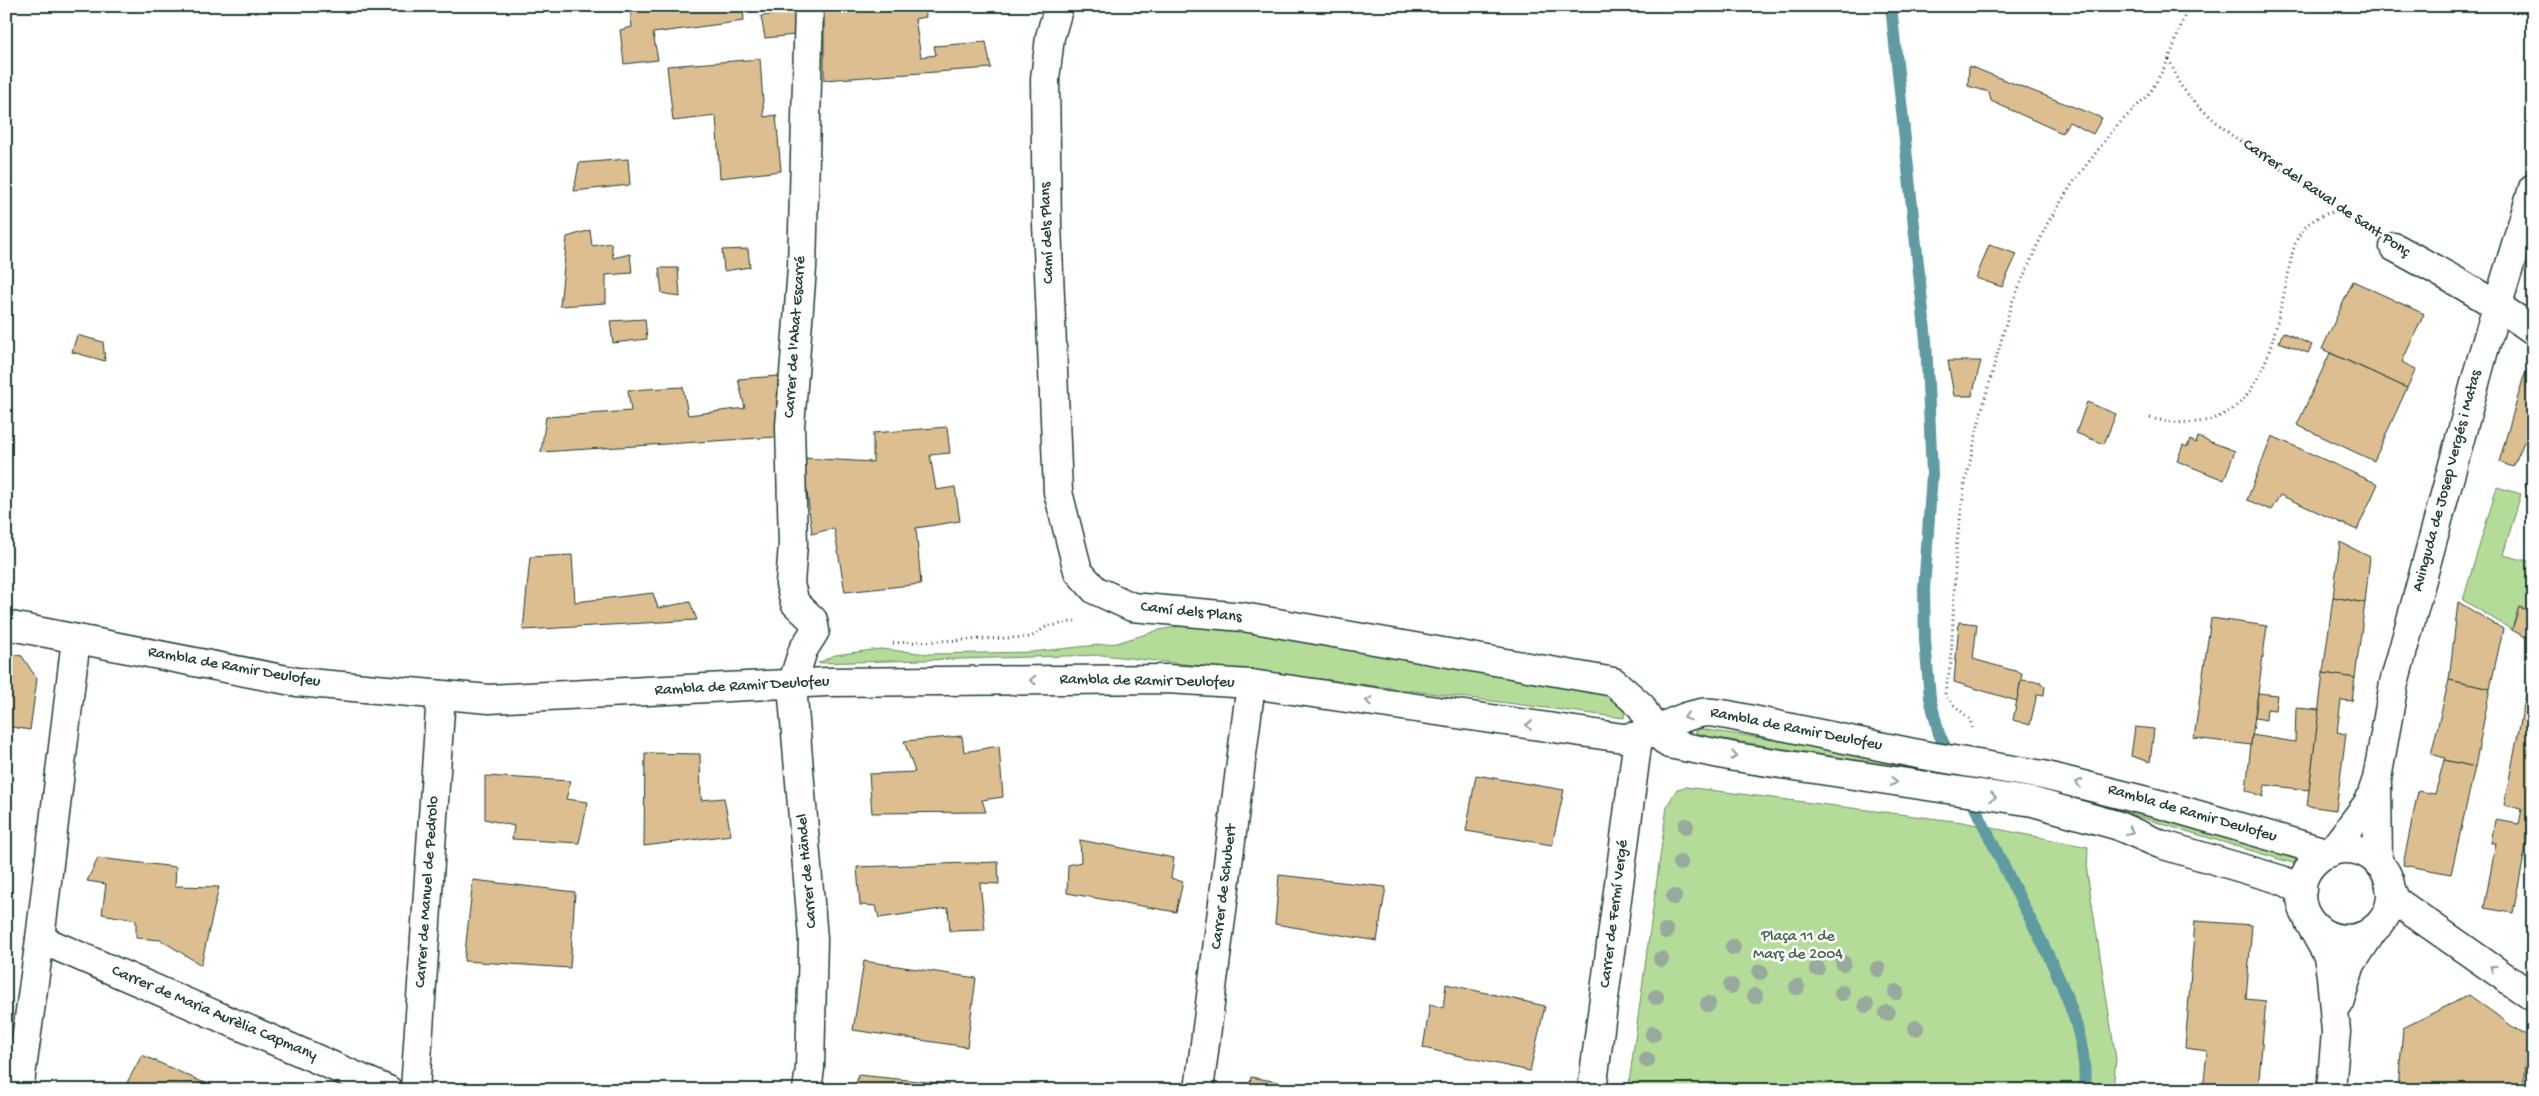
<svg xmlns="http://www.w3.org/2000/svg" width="2539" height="1096" font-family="'Gochi Hand',sans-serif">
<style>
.green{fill:#b4db97;stroke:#6a8c66}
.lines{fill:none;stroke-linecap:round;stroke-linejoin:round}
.stream{stroke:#609ba2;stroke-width:12}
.building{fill:#dcbe90;stroke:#1f3d34}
.minor-casing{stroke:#1f3d34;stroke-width:31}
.tertiary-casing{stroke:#1f3d34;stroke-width:31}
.path{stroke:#1f3d34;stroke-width:3;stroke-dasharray:1 4;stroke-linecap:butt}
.minor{stroke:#fff;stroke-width:28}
.tertiary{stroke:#fff;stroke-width:28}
.tree{fill:#98aa9d}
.oneway{stroke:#8f9e9a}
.labels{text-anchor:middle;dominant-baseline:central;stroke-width:5;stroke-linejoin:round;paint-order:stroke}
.street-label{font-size:16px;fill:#1f3d34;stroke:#fff}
.park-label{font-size:16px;fill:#44644d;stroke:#fff}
</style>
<rect width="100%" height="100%" fill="#fff"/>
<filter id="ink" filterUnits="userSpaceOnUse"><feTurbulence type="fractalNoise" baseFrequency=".02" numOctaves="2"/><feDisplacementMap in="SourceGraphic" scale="10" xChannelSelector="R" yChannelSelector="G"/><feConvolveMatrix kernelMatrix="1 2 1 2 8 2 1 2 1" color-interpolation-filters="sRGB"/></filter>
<g filter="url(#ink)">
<g class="green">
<path d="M2497,487L2521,494L2503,555L2532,562L2533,559V612L2519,607L2512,630L2463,600Z"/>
<path d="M1197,623L1609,694L1625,713L1624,718L1320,679L1102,655L818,663L835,655L880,649L929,654L1031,652L1117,643L1159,630Z"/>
<path d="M1701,729L2057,783L2304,856L2299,865L2056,792L1698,735L1695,731Z"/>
<path d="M1686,787L1962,822L2088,847L2087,872L2116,1059L2113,1090H1628L1667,806L1677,789Z"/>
</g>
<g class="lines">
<path class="stream" d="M1891,6L1926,340L1932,474L1924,590L1925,641L1930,698L1939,734C1964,785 1989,836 2014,887C2042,944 2091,1025 2084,1090"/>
</g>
<g class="building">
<path d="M630,6H743L744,21L653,33L658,60L624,64L620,30L632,27Z"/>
<path d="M824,6H925L926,17L915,19L921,57L936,55L934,46L986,42L991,68L824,80Z"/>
<path d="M796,12L795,35L765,38L761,16Z"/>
<path d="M760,59L764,117L776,115L781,171L720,178L716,116L673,121L667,66Z"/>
<path d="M1969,66L2102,118L2093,134L2069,122L2062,133L1991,101L1989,92L1968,86Z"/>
<path d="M628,159L630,185L574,191L579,163Z"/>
<path d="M590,230L592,246L611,243L613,258L630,254L632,273L606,275V303L560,306L567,237Z"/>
<path d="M1989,245L2017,254L2002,287L1976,278Z"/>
<path d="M748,249L750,267L724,271L722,250Z"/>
<path d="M659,268H678L680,297L662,293Z"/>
<path d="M2353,281L2424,314L2402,362L2416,369L2407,388L2322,349Z"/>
<path d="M645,319L647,339L613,343L610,321Z"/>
<path d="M2283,332L2312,345L2308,353L2279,342Z"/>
<path d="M77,335L103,342L105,361L72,352Z"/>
<path d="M2330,353L2407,388L2374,461L2297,425Z"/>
<path d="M1948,361H1981L1972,396H1954Z"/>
<path d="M2533,366V446L2524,442L2513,467L2499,462L2523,379L2526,372Z"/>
<path d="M778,376L776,437L541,452L546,417L631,411L628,390L683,387L688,415L745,408L738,379Z"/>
<path d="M2087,402L2116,414L2104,444L2076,433Z"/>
<path d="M947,427L950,453L930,455L936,490L955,487L960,521L916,528L921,584L845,592L834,528L812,534L803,458L873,462V433Z"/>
<path d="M2272,436L2378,484L2357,530L2280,495L2271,510L2247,500Z"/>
<path d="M2198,437L2235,451L2224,480L2177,461L2183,445L2187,447L2190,440L2196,443Z"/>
<path d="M2533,460V487H2525Z"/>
<path d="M2340,542L2370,557L2365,603L2333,597Z"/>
<path d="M572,555L575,602L653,593L658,608L690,602L697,620L523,630L530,557Z"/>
<path d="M2333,597L2365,603L2355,678L2323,673Z"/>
<path d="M2458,602L2503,629L2490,689L2449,680Z"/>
<path d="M2519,607L2533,612V641L2512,630Z"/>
<path d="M2211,618L2267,626L2251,745L2194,738Z"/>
<path d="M1959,622L1977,624L1973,659L2022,673L2017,701L1954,682Z"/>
<path d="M6,653L22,656L37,679L30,730L6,726Z"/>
<path d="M2531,669H2533V810L2513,913L2484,908L2496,843H2491L2495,820L2519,824L2522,809L2504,805Z"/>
<path d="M2323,673L2355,678L2352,701L2341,700L2337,732L2346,734L2336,810L2307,806Z"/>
<path d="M2021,680L2041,682V685L2045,686L2044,695L2037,694L2030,725L2013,720Z"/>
<path d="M2449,680L2490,689L2475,767L2444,760L2445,758L2431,754Z"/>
<path d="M2258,693L2277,695L2275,710L2267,709L2266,720L2255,718Z"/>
<path d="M2296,708L2319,710L2309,790L2265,785L2263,797L2246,790L2252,735L2295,742Z"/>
<path d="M2135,727L2154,729L2150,762L2131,756Z"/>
<path d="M962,736L964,752L999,746L1003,797L982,800L986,812L872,813L869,774L915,772L904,741Z"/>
<path d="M645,753L700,754L701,800L724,798L731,835L644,846Z"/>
<path d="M2444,760L2475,767L2451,874L2403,865L2418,791L2435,794Z"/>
<path d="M1476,775L1564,790L1552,845L1466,831Z"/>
<path d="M485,776L571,781L566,799L588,802L579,843L512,839L514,826L485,819Z"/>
<path d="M1080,840L1174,858L1171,878L1183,882L1176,912L1067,893L1068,865L1081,862Z"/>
<path d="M98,858L176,867L175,886L219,887L201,965L161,940L136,938V920L102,914L106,884L87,881Z"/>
<path d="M998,862L999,884L980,883L985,930L950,931L948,908L879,918L876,906L860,905L857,867Z"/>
<path d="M1279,875L1386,887L1377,941L1275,924Z"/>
<path d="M473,880L575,892L570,968L464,961Z"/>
<path d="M2533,919V944H2529Z"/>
<path d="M2195,921L2252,925L2246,999L2266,1001L2258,1090H2203L2207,1051L2185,1048Z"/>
<path d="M864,961L976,978L967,1047L853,1030Z"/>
<path d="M1446,984L1545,1006L1530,1071L1423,1048L1430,1004L1443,1008Z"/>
<path d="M2469,995L2527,1037L2523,1090H2398L2403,1028Z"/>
<path d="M142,1055L209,1085L207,1090H123Z"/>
<path d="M858,1075L948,1084V1090H855Z"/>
<path d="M1251,1077L1322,1090H1249Z"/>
</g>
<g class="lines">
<defs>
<g id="minor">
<path d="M1059,6L1050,37L1045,79L1047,224L1058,492L1078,571L1095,590L1132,607L1243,617L1614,682L1641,706L1654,731L1669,744L1735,757L2033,802L2116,825L2160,844L2282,880L2302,890"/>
<path d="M2394,247C2442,273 2488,298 2533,330"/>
<path d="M6,625L297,682L489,699L827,682L1167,679L1251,684L1623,738C1652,737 1673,717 1701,713C1709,711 1720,714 1728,715L1923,755L2043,775L2167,806L2329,853"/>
<path d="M2390,887L2396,901L2533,997"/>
<path d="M40,939L388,1090"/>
<path d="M19,1090L40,939L76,639"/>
<path d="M415,1090L441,695"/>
<path d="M807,1090L810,1068L813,939L792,685L803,650L815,631L813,620L795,603L790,584L793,544L790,426L802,268L809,6"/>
<path d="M1199,1090L1251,684"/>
<path d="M1592,1090L1638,738"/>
</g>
<g id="tertiary">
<path d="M2377,785L2378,863"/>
<circle cx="2346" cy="894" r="45"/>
<path d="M2331,852L2369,802L2377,779L2394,683L2484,350L2533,188"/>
<path d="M2309,922L2328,956L2331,976L2336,1032L2331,1090"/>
<path d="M2339,1003L2351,964L2374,929"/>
</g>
</defs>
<use href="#minor" class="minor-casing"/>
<use href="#tertiary" class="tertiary-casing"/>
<g class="path">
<path d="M2429,9L2437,6"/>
<path d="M2169,59L2180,85L2197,105L2230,134L2364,227"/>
<path d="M2150,418C2257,443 2268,361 2287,281C2290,266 2292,246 2300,234C2310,219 2322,215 2338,210"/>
<path d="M893,643L1031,637L1046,627L1075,621"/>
<path d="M1972,728L1970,719L1948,700L1945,694L1951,663L1956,548L1965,484L1981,413L2011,305L2047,224L2072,184L2114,129L2150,93L2169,59L2188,6"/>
</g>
<use href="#minor" class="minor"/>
<use href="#tertiary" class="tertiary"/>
</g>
<g class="tree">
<circle cx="1686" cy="826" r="8"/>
<circle cx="1680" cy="863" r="8"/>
<circle cx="1674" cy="897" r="8"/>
<circle cx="1666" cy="931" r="8"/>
<circle cx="1733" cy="947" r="8"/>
<circle cx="1661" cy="959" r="8"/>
<circle cx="1843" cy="963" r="8"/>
<circle cx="1817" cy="968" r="8"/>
<circle cx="1878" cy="969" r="8"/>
<circle cx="1760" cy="972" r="8"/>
<circle cx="1731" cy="986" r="8"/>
<circle cx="1797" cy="987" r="8"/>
<circle cx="1896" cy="992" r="8"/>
<circle cx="1842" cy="993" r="8"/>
<circle cx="1755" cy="996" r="8"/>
<circle cx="1656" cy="997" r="8"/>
<circle cx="1708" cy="1004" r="8"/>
<circle cx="1866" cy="1005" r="8"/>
<circle cx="1887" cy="1013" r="8"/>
<circle cx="1916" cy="1028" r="8"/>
<circle cx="1653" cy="1034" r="8"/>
<circle cx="1647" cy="1060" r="8"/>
</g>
<defs><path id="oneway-chevron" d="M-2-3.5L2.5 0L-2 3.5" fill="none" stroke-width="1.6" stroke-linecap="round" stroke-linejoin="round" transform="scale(1.25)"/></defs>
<g class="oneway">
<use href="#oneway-chevron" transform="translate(1033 680) rotate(179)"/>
<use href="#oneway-chevron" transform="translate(1369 701) rotate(-172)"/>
<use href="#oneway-chevron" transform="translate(1687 717) rotate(162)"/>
<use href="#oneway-chevron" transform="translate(1529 725) rotate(-172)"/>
<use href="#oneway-chevron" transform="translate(1734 756) rotate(10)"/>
<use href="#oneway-chevron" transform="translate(1894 782) rotate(9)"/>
<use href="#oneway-chevron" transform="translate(2079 783) rotate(-165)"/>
<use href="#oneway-chevron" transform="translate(1993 797) rotate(9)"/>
<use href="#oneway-chevron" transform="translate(2130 831) rotate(23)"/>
<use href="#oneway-chevron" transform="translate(2493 968) rotate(-144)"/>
</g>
</g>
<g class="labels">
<g class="street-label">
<text transform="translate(2326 199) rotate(34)">Carrer del Raval de Sant Ponç</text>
<text transform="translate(1048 233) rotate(-92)">Camí dels Plans</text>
<text transform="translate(796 337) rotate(-86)">Carrer de l'Abat Escarré</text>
<text transform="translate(2448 481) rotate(-75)">Avinguda de Josep Vergés i Matas</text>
<text transform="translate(1191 613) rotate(6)">Camí dels Plans</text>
<text transform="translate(234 668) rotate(10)">Rambla de Ramir Deulofeu</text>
<text transform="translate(1147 682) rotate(1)">Rambla de Ramir Deulofeu</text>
<text transform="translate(742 687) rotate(-3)">Rambla de Ramir Deulofeu</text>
<text transform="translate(1796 730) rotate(11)">Rambla de Ramir Deulofeu</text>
<text transform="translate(2192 814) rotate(16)">Rambla de Ramir Deulofeu</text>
<text transform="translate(808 871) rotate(-95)">Carrer de Händel</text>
<text transform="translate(1225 887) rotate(-83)">Carrer de Schubert</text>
<text transform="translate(428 892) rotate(-86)">Carrer de Manuel de Pedrolo</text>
<text transform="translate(1615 914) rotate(-83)">Carrer de Fermí Vergé</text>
<text transform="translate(214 1014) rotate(23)">Carrer de Maria Aurèlia Capmany</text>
</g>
<g class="park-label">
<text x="1798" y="937">Plaça 11 de<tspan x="1798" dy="18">Març de 2004</tspan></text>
</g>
</g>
<rect width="2539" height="1096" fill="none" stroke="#fff" stroke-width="25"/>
<rect x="12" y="12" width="2514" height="1071" fill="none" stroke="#1f3d34" stroke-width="2" filter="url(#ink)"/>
</svg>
